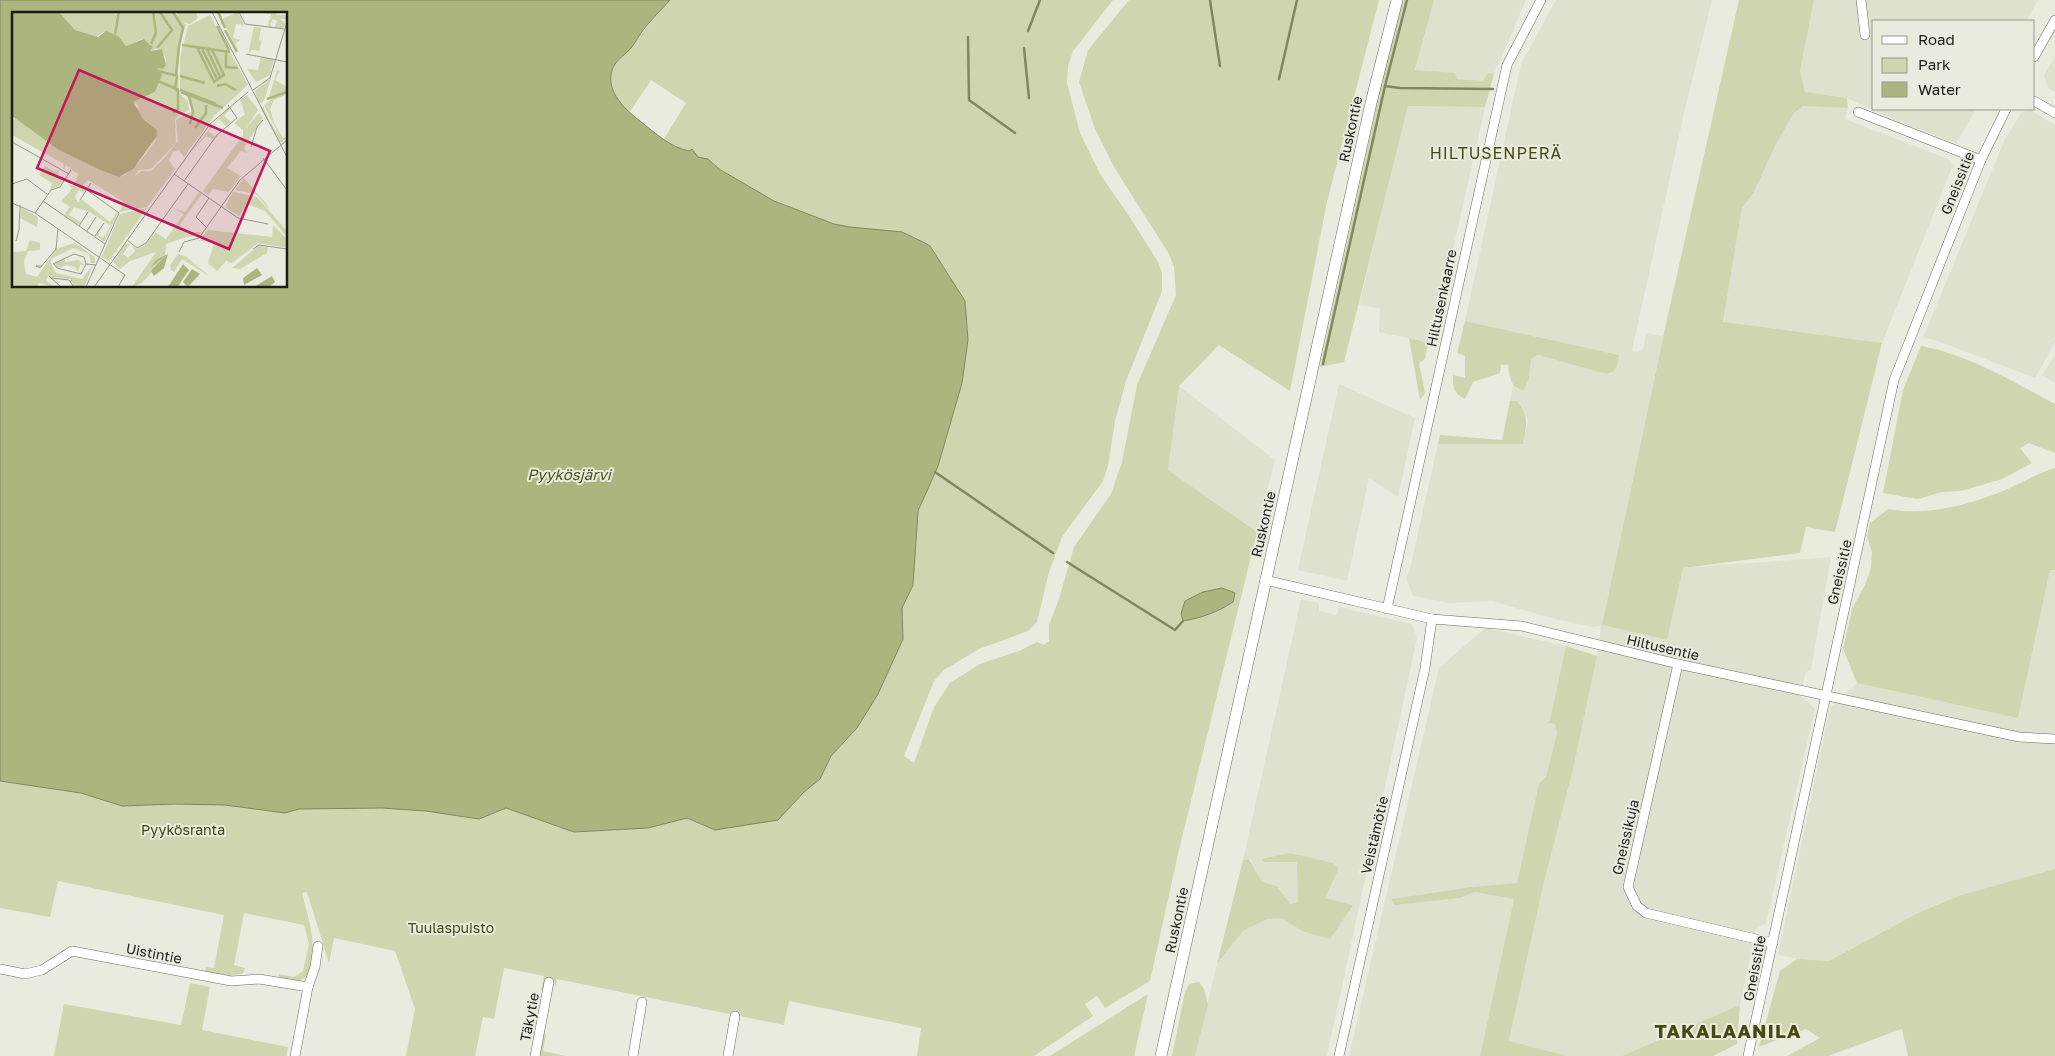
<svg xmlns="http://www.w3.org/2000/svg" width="2055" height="1056" font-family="'Golos Text',sans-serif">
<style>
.built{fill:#dde1cd}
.green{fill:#cfd5af}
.water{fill:#adb57e;stroke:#81875f;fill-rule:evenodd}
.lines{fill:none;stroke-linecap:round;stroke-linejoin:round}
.stream{stroke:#81875f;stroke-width:2.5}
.street-casing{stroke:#686a5f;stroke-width:10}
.secondary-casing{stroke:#686a5f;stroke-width:12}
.street{stroke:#fff;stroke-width:9}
.secondary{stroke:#fff;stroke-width:11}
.labels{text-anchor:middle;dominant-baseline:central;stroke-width:4;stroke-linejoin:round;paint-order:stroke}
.street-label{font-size:14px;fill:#1b1c18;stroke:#e9ebdf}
.park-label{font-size:14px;fill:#424806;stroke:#e9ebdf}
.water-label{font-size:15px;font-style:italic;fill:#4d5316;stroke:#e9ebdf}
.quarter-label{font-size:16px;letter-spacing:1px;fill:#454b0f;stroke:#e9ebdf}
.district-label{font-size:19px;font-weight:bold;letter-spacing:1px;fill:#454b0f;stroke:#e9ebdf}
.inset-river{fill:none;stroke:#adb57e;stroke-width:2.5}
.inset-road{fill:none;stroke:#97988f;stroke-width:1}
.view{fill:#c2185b;fill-opacity:0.15;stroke:#c2185b;stroke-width:2.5}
.inset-edge{fill:none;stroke:#1b1c18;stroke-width:2.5}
</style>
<rect width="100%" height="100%" fill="#e9ebdf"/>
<g class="built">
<path d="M1434,0H1526L1494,74L1488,73L1484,81L1457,79L1415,71Z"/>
<path d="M1556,0H1712L1684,113L1632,351L1638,352L1644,347L1646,333L1663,336L1602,625L1667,640L1683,568L1831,557L1811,669L1805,673L1801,696L1815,709L1766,923L1756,929L1740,1005L1622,1056H1567L1509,1042L1543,886L1574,765L1597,656L1601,626L1594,627L1559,620L1492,601L1448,603L1413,596L1406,578L1410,569L1438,444H1523L1528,421L1523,408L1518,401H1510L1513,385L1518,390L1529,378L1531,359L1538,355L1607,374L1618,366L1619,355L1465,321L1521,64Z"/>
<path d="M1814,0H2038L2026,21H1874V109H1976L1956,143L1890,118L1847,98L1805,92L1800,71Z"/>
<path d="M2055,57V92L2048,88L2044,75Z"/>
<path d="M1408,106L1485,107L1432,343L1379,332L1380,308L1359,305Z"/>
<path d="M1803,106L1848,108L1845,119L1948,159L1953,165L1882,343L1723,323L1742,208L1754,192L1775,146L1794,113Z"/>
<path d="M2030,110L2055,125V342L2035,378L1935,340L1923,338L2005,139L2022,112Z"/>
<path d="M2055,355V383L2042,375Z"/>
<path d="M1339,384L1415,418L1398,497L1369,478L1347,581L1298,570Z"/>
<path d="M1179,386L1275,460L1257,532L1168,470Z"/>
<path d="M2050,570H2055V869L1961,895L1918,913L1829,961L1797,959L1778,955L1830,708L1857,683L2018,718Z"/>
<path d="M1301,599L1319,603V611L1337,615L1339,607L1412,624L1417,638L1327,1056H1195L1217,964L1243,931L1267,919L1282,918L1302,931L1353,905L1325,898L1339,868L1290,853L1265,862H1297L1298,902L1290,904L1277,886L1262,882L1250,859L1243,860Z"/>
<path d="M1485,628L1566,646L1550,720L1548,723L1555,724L1557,733L1546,777L1539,783L1517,883L1471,887L1391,899L1395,905L1460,898L1475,892L1514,899L1480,1056H1349L1439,668Z"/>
</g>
<g class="green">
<path d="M670,0H1113L1073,51L1068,66L1067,83L1080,133L1100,174L1131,219L1158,262L1162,273V291L1126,381L1115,421L1108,466L1103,481L1062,537L1049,572L1037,622L1028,631L979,649L944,670L934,681L904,756L914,763L934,707L950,683L980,664L1019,651L1037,642L1044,645L1049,641V625L1059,599L1074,547L1111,494L1122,462L1137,385L1176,295L1174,267L1169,254L1114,167L1095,129L1079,82L1088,50L1129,0H1379L1327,202L1290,391L1219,345L1179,386L1168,470L1257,532L1178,854L1150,981L1105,1008L1097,996L1085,1004L1093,1016L1034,1056H917L921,1028L789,1001L784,1025L557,979L556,986L553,983L541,990L544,976L504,968L494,1019L483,1017L475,1056H406L415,1009L395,951L334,938L329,963L307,892L302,893C309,921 319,948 308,976L299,981L279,978V974L294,977L303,971L309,944L304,925L244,913L234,965L245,968L243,973L229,976L205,972L206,967L214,968L224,915L58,881L50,917L0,908V781L81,793L122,806L174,804L225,805L284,813L299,809L382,808L426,811L479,819L506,808L574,832L648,828L687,818L715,830L804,792L820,779L831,756L857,728L903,639L902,608L913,585L918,511L938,466L965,301L930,246L925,243L834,224L774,201L719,169L708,159L698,157L691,151L683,150L664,139L686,103L651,80L629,113C616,102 603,77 617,62C622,56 628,52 633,45C645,29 657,15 670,0Z"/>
<path d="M1403,0H1434L1415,70L1455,73L1457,79L1483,81L1488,73L1494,74L1485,107L1408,106L1344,362L1320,367L1381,85Z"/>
<path d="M1739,0H1814L1800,71L1805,92L1847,98L1848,108L1803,106L1794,113L1775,146L1754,192L1742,208L1723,322L1882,343L1835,532L1806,527L1800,553L1683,568L1667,640L1602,625L1667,319Z"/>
<path d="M1465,321L1619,355C1618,366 1617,371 1607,374L1538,355L1531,359L1529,378L1524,390C1510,389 1510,376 1508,365H1501L1500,373L1473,382L1465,399C1453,392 1453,388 1453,375L1465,378V356L1457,353Z"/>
<path d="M1409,338L1428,343L1425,359L1419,363L1425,393L1420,400Z"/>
<path d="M1921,346C1969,355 2012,381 2055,404V453L2029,443L2020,448L2032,463L2002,479L1961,491L1942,492L1918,499L1883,493L1903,390Z"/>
<path d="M1510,401H1517C1530,415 1526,427 1523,444H1438L1440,435L1502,440Z"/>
<path d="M2055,468V570H2050L2018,718L1857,683L1843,649L1852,609L1865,585L1871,568L1872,552L1867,537L1870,523L1888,509C1924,516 1965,506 1998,493C2017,486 2035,474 2055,468Z"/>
<path d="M1566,646L1597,656L1574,765L1543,886L1509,1041L1567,1056H1480L1514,899L1475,892L1460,898L1395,905L1391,899L1471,887L1517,883L1539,783L1546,777L1557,733L1555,724L1547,723L1550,720Z"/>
<path d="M1290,853L1333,863L1339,868L1325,898L1353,905L1330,939L1302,931L1282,918L1267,919L1243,931L1217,964L1243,860L1249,859L1262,882L1277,886L1290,904L1298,902L1297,862H1264L1262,859Z"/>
<path d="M2055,869V1056H1908L1902,1029L1828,1056H1787L1820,1038L1806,1029L1759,1047L1780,971L1797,959L1829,961L1918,913L1961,895Z"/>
<path d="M1199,982L1204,989L1208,1004L1195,1056H1172L1185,992L1189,984Z"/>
<path d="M190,983L210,987L202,1030L288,1047L286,1056H54L64,1004L181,1025Z"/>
<path d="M1148,994L1134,1056H1050Z"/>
<path d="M1740,1005L1737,1044L1713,1056H1622Z"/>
<path d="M544,1034H546L543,1051L566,1056H540Z"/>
</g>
<g class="water">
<path d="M0,0H670C661,10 652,19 644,29C639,35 636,42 631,48C626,54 619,58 615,64C601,87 624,109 640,121C655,133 670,147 689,151L692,149L698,157L708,159L719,169L774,201L834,224L850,227L902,232L925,243L930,246L965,301L968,340L962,383L938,466L918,511L913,585L902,608L903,639L878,694L857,728L831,756L820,779L804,792L778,820L715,830L687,818L648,828L574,832L506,808L479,819L426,811L382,808L299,809L285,813L225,805L174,804L122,806L81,793L0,781ZM14,14H286V286H14Z"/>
<path d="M1222,588L1235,593L1233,602C1218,612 1201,618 1183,621L1181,614L1185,601L1203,592Z"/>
</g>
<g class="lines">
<g class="stream">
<path d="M1210,0L1220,66"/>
<path d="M1028,31L1040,0"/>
<path d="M968,37L969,100L1015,133"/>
<path d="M1024,48L1029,98"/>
<path d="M1279,79L1297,0"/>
<path d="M1385,86L1400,88L1493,89"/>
<path d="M1323,364L1385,86L1407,0"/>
<path d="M935,472L1053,553"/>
<path d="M1067,562L1175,630L1183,621"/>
</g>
<defs>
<g id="street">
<path d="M1861,0L1865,35"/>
<path d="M2034,57L2055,20"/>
<path d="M2034,101L2055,113"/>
<path d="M1858,112L1981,160"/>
<path d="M1265,580L1432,619L1521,626L1678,664L2019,737L2055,739"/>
<path d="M1387,609L1507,65L1541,0"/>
<path d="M1678,664L1628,887L1637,906L1646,913L1773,943"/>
<path d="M0,969L25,974L42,970L72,951L231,981L259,979L308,987"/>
<path d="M295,1056L308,987L315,967L318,946"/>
<path d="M535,1056L549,982"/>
<path d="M633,1056L642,1002"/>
<path d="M728,1056L735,1016"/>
<path d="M1339,1056L1425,668L1432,619"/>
<path d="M1748,1056L1894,380L1981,160L2006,109"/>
</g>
<path id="secondary" d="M1161,1056L1371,103L1397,0"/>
</defs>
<use href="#street" class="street-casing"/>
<use href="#secondary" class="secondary-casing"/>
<use href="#street" class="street"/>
<use href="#secondary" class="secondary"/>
</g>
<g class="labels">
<g class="street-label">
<text transform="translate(1350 129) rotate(-78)">Ruskontie</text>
<text transform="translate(1957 183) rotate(-68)">Gneissitie</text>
<text transform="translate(1441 298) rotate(-78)">Hiltusenkaarre</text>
<text transform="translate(1263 524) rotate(-77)">Ruskontie</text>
<text transform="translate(1839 572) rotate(-77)">Gneissitie</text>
<text transform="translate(1663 647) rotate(13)">Hiltusentie</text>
<text transform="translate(1374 835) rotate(-77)">Veistämötie</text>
<text transform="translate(1625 837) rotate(-77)">Gneissikuja</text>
<text transform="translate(1176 920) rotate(-78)">Ruskontie</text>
<text transform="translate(154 953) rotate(11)">Uistintie</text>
<text transform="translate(1754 968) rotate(-79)">Gneissitie</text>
<text transform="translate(529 1017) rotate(-79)">Täkytie</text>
</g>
<g class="park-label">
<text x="183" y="829">Pyykösranta</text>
<text x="451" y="927">Tuulaspuisto</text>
</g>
<g class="water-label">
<text x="569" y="474">Pyykösjärvi</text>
</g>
<g class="quarter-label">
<text x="1496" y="153">HILTUSENPERÄ</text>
</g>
<g class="district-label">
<text x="1728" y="1030">TAKALAANILA</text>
</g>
</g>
<g transform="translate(12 12)">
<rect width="275" height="275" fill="#e9ebdf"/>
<path d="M47,0H162L174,13L168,30L166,59L167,81L176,89L177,98L165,105L163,108L164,131L139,157L127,158L122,165L129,159H139L153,145L166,129L164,108L180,99L178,89L168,77V46L176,14L198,3L236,73L202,104L172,145L167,138L161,140L157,148L163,157L135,195L107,200L112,190L76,168L72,172L69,176L74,177L72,181L67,178L63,184L66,191L69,187L98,210L105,201L103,198L106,201L92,230L84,223L92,212L86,223L91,226L99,214L78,200L62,195L57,203L69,210L66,213L52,203L58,195L44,186L49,189L57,181L60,176L56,172L62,174L66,162L60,158L56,160L59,156L54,153L51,158L52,152L0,123V110L5,104L47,138L88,158L107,165L113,163L129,148L144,128L142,115L131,107L123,97L127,94L124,91L121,93V90L143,80L147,68L146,56L150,57L154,53L153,44L147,36L138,39L139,32L130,27L114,34L106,25L98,21L91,20L84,25L63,18ZM164,0H184L186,6L178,12L169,9ZM206,0H209L210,7L226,0L232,13L224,12L221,26L229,28L223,31L227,41ZM265,0L264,3H275L274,7H268L273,11L272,17L262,16L265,9L261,7L258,12L260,15H256L257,8H249H258L259,2L252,1ZM242,15L249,16L247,28L250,29L247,39L240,38L236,42ZM249,45L262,47L258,63L244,70L235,57L246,58ZM265,58L268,59L263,68L275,75V79L257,85ZM259,66L252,89L247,92L243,79ZM275,82L262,88L258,97L262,111L271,126L275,125L270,131L267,129L249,97L251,94L257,108L269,127L252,93L263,85ZM235,83L246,98L234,116L247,101L251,106L232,136L235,141L229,139L215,156L229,164L217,180L201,177L197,183L191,179L231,123V118L222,111L233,102L228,88ZM216,95L218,97L212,104L219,110L214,114L207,107L196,120L203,124L201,127L194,124L175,144ZM33,154L43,160L48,158L45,162L53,167L47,174L38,178L40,171L27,163ZM232,166L256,194V196L244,182L223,178ZM187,180L190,182L167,214L174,220H189L188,224L174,225L154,232L153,245L130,271L120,275L144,240L118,249L108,257L101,250L113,232H118L111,242L116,246L123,239L120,234L125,237L132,234L143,220L154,227L172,202L161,196L173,200ZM221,180L245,185L275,219V225L253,199L235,192L227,204L213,195ZM9,196L26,205L25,215L8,206ZM135,196L97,249L90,245L108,202ZM261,213L275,227V236L246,231L220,251L214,249L205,259L196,251L203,229H186L195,226L189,225L196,218L260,225ZM18,228L28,231V238L16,239L12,250L14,262L25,265L44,237L63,231L83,245V251H79L77,242L61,236L39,247V251L44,261L70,267L81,253L73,273L63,275L58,267L38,265L32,260L36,264L34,268L42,275L27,271L25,275H0V240L14,239ZM246,234L256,235L255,241L228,257L220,256ZM166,242L175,245L197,264L170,247L162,260L159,258L158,253ZM53,246V250L66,248L73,253H68L66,260L63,255L55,253L45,256L43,251Z" fill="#cfd5af"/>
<path d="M0,0H47L63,18L86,25L94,19L106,24L114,34L132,27L141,35L138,39L150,37L154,53L151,57L145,56L150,63L143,80L121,90L131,107L144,117L145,124L121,157L107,165L88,158L47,138L0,104ZM156,242L152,256L142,264L139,259L153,244L139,255L144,248ZM171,252L177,258L170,268L166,275H156ZM245,256L250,263L232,273L231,266ZM180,257L188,262L176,275L171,270ZM260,264L263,270L257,275H242Z" fill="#adb57e"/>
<path class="inset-river" d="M161,0L171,16L167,34M206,0L213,16M205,14L217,38M213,18L225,40M103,22L107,0M139,32L144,21L141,0M170,33L218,40M185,35L202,70L212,63L200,38M145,36L160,18L148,0M190,37L205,67M195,37L208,65M214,40V55L226,56M146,59L166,64M164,63L167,34M165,64L163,77L167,80M168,64L193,71M146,69L167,78M205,74L213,72L224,78M168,78L204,92M169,80L211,96M177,84L181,100L178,112M255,87L275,80M161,101L166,97V79M183,116L194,101V93"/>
<path class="inset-road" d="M200,0L275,145M227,0L233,12L272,17M234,42L275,50M241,78L258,66L275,10M0,130L57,162M239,135L245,115L251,108M251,146L275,178V183M162,162L226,206L256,212M172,169L205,123L225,106L216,93M0,172L15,167L35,182M68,188L79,171M31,189L93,232M0,191L23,201L113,263L106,275M23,201L39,178L48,175L59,158M67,214L76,200M195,216L184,205L197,186M75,219L84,205M83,224L92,211M115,228L125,236L134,231L176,172M4,229L7,218L8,193M241,237L247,233L275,237M167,240L172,230L187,226L228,168L275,128M41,252L62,242L72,245L74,252L84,253M42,252L45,256L69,262L74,252M30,254H24L28,256L44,237L46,217M37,264L49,275M39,266L57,268L62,275M74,275L107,201L75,178M82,275L198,112L236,80"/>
<path class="view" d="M67,58L258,139L217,237L25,156Z"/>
<rect width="275" height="275" class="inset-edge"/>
</g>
<rect x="1872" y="20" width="162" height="90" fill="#e9ebdf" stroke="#97988f"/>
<rect x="1882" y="36" width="25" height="8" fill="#ffffff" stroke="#97988f"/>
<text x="1918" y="45" font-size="15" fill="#1b1c18">Road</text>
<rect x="1882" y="58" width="25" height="15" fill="#cfd5af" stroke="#97988f"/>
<text x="1918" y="70" font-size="15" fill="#1b1c18">Park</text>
<rect x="1882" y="82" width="25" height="15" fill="#adb57e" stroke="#97988f"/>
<text x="1918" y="95" font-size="15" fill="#1b1c18">Water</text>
</svg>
